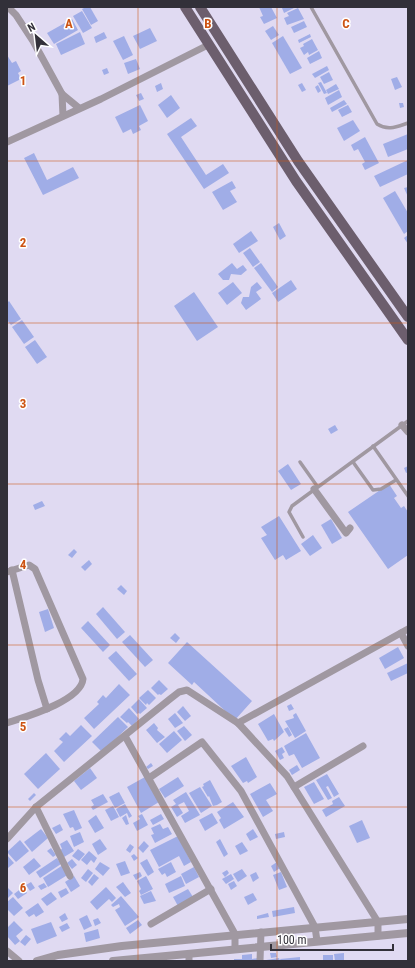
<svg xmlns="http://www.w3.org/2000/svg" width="415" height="968" font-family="'Roboto Condensed',sans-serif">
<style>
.building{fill:#a0ade7}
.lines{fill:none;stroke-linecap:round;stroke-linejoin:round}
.service{stroke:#a098a1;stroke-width:3.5}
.minor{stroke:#a098a1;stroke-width:7}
.tertiary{stroke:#a098a1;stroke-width:8}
.primary{stroke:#6c5e6d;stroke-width:10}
.grid{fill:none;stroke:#cd5313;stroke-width:1;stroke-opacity:0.55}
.grid-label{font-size:13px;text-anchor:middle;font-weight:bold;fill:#cd5313;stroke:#fff;stroke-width:3;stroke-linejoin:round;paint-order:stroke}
</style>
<rect width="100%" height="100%" fill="#e0daf2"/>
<g class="building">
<path d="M86,7H90L98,21L91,25L82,9Z"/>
<path d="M259,7H271L277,18L264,24L260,17L263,16Z"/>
<path d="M284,7H296L284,13L282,8Z"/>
<path d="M298,8L304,19L287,25L284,18L289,16L287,13Z"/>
<path d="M82,11L92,28L83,33L73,16Z"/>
<path d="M72,19L78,30L54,44L47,33Z"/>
<path d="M304,21L307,27L294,33L291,27Z"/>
<path d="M273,26L279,35L271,40L265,31Z"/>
<path d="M150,28L157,41L140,49L133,36Z"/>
<path d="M80,32L85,44L61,55L56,44Z"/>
<path d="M104,32L107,38L96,43L94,37Z"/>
<path d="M310,34L311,37L299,43L298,40Z"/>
<path d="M124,36L133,55L123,60L113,41Z"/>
<path d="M283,36L302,68L290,74L272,43Z"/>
<path d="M312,39L318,50L309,55L308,52L304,55L300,48L304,46L303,44Z"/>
<path d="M319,51L322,58L310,64L307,58Z"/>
<path d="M7,55L12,63L16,61L21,71L18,73L21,79L7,86Z"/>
<path d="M136,59L140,69L128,74L124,63Z"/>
<path d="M327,66L329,70L315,78L312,74Z"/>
<path d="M107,68L109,73L104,75L102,70Z"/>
<path d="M329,72L333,80L324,84L320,77Z"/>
<path d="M397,77L402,87L395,90L391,79Z"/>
<path d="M321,82L327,93L324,94L318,83Z"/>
<path d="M161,83L163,89L157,92L155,86Z"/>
<path d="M302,83L306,90L302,92L298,85Z"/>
<path d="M336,84L339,89L328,94L326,90Z"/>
<path d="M318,85L321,91L318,93L315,87Z"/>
<path d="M339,90L342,97L328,105L325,98Z"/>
<path d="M141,93L144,99L139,101L136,95Z"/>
<path d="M171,95L180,108L167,118L158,105Z"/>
<path d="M344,100L347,104L332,112L330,108Z"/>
<path d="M399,103H403L404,107L400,108Z"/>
<path d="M140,105L148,121L139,126L141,130L133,134L131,129L123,133L115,117Z"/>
<path d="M348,105L352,112L342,117L338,110Z"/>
<path d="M191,118L197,126L181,137L206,175L223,164L229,173L204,189L167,134Z"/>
<path d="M353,120L360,131L344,141L337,128Z"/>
<path d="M408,134V149L388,157L383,144Z"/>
<path d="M365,137L379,163L365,170L362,164L365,162L358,149L354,151L351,145Z"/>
<path d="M34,153L47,180L73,167L79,178L43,195L24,158Z"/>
<path d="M408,160V174L380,187L374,176Z"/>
<path d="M232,181L236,188L230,191L237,202L223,210L212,192Z"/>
<path d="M408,187V197L404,188Z"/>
<path d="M395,191L408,213V231L404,234L383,198Z"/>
<path d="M279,223L286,236L280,240L273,227Z"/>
<path d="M251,231L258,241L239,253L233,244Z"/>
<path d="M408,235V244L404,238Z"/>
<path d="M250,248L260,262L253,267L243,253Z"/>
<path d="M232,263L237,269L243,265L247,270L241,275L231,274L229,280H223L218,274Z"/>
<path d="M261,263L278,287L272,292L254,268Z"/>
<path d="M291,280L297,289L278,302L272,293Z"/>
<path d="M233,282L242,293L227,305L218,293Z"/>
<path d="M257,282L262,288L256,292L261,299L246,310L241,303L243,297H249L251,287Z"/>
<path d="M194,292L218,327L197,341L174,306Z"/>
<path d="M9,301L21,319L11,325L7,320V303Z"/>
<path d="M22,320L34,337L24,344L12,327Z"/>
<path d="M35,340L47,357L37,364L25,347Z"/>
<path d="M335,425L338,430L331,434L328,429Z"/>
<path d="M288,464L301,484L291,490L278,471Z"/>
<path d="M408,466V472L406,473L404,468Z"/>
<path d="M389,484L397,496L394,498L401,508L404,506L408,512V555L388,569L348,512Z"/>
<path d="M42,501L45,506L35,510L33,505Z"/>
<path d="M279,516L301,551L286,560L283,555L275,560L261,538L267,535L261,527Z"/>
<path d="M331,519L342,538L332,544L321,525Z"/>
<path d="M313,535L322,548L310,556L301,544Z"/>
<path d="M74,549L77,552L72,558L68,555Z"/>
<path d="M89,560L92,564L85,571L81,567Z"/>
<path d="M121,585L127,591L124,595L117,589Z"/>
<path d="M103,607L125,632L117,639L96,614Z"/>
<path d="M48,609L54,628L45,632L39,612Z"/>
<path d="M88,621L110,645L103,652L81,628Z"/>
<path d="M175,633L180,638L176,643L170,638Z"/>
<path d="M130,635L153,660L145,667L122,642Z"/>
<path d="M187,642L252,701L235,720L194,682L192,685L168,663Z"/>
<path d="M398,647L404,658L385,669L379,658Z"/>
<path d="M116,651L137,674L129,681L108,658Z"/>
<path d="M408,663V673L391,681L387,673Z"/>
<path d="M159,680L168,689L161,695L159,694L158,695L151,688Z"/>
<path d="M119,684L130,695L94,729L84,718L99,704L97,702L103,695L106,698Z"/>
<path d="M148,690L156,698L149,705L147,703L146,705L139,698Z"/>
<path d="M139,699L147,708L140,714L139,713L137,714L131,707Z"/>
<path d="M291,704L294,709L289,711L287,706Z"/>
<path d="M183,706L191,716L185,721L177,712Z"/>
<path d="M129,708L139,719L132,726L128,722L127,723L120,717Z"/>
<path d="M175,713L183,723L175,728L168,719Z"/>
<path d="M296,713L306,731L295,738L285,721L294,718L293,715Z"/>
<path d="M274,714L284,732L274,741L273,739L268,741L258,724Z"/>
<path d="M118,717L128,727L102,752L92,742Z"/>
<path d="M154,723L158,728L157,730L165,737L157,743L146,730Z"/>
<path d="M81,725L92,736L64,762L54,751L63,742L59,739L66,732L70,736Z"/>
<path d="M184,726L192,735L185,741L177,731Z"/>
<path d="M288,727L292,735L289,737L284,729Z"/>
<path d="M174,731L182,740L167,753L159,744Z"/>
<path d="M306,733L320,758L302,768L294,754L289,756L284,746Z"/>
<path d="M282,747L285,752L282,754L284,758L280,760L275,751Z"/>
<path d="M46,753L60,769L38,789L24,774Z"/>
<path d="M246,757L257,777L248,783L247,781L243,783L231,766Z"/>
<path d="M151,763L153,766L148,769L146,767Z"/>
<path d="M297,765L300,770L292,775L289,770Z"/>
<path d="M90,768L97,778L81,790L74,781Z"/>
<path d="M327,774L339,794L334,797L328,786L326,787L332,798L328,800L316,780Z"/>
<path d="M145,777L159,802L141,813L127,787Z"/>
<path d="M178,777L184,786L165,798L159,789Z"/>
<path d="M210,780L222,802L217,805L213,806L209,796L208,797L202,787L204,786L203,784Z"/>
<path d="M314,782L324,799L314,804L304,787Z"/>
<path d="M270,783L277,794L266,800L273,811L263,817L250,794Z"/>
<path d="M200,787L212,806L201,813L189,793Z"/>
<path d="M119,792L125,803L115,808L109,797Z"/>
<path d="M186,792L200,815L185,823L181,816L189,811L184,802L178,805L183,813L177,817L171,807L176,804L173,800Z"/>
<path d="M34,793L36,795L30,801L28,799Z"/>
<path d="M103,794L108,802L93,810L91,807L94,805L91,800Z"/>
<path d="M339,797L345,806L326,817L322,810L333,804L332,801Z"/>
<path d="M233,802L244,817L224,829L219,820L221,818L217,812Z"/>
<path d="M125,804L132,816L129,818L127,813L120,817L116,809Z"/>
<path d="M113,806L119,817L111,821L105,810Z"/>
<path d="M74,810L82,828L75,831L73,827L70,828L63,814Z"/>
<path d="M212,813L218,823L205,831L199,820Z"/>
<path d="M142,814L148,825L137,831L133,823L140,819L138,816Z"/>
<path d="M161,814L164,819L153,825L150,820Z"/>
<path d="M96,815L104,828L95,833L88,821Z"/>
<path d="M126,815L129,824L126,825L122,818Z"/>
<path d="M362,820L370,838L357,843L349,826Z"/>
<path d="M60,824L63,830L56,834L52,828Z"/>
<path d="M160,824L163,829L168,827L172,834L155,843L151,835L154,834L151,828Z"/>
<path d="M41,829L48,838L32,852L24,842Z"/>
<path d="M253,829L258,837L250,841L246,834Z"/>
<path d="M80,832L84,842L74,847L70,836Z"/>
<path d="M284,832L285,837L276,839L275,834Z"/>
<path d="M178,836L191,862L184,866L179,856L159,867L150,850Z"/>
<path d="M100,839L107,849L98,855L92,844Z"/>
<path d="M220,839L228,854L224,857L216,842Z"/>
<path d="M20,840L29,851L16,862L7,852Z"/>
<path d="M67,840L74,851L64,857L60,850L62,849L60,844Z"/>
<path d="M144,841L149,846L143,853L138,848Z"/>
<path d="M242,842L248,851L240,855L235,846Z"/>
<path d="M130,844L134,847L130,853L126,850Z"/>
<path d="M51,848L56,855L53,857L47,851Z"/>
<path d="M78,849L85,854L79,861L72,856Z"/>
<path d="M89,851L97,858L94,863L91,860L87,865L81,860Z"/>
<path d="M134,854L138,858L134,861L131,856Z"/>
<path d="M7,855L14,863L8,868L7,867Z"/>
<path d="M34,858L41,866L29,875L23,867Z"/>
<path d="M57,858L61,864L40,878L36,872Z"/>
<path d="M72,859L77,865L72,869L67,863Z"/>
<path d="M147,859L154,872L148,876L140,863Z"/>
<path d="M125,861L130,873L121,876L116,864Z"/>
<path d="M100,862L110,868L103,876L95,869Z"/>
<path d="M171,862L176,872L167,877L165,873L162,875L158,869Z"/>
<path d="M277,862L280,868L274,872L271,866Z"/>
<path d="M63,865L69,874L48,887L43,878Z"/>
<path d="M194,867L199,877L186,884L181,874Z"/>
<path d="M88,869L93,873L86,882L81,878Z"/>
<path d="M242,869L247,876L238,882L233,874Z"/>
<path d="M227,870L229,873L225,877L222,873Z"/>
<path d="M140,872L142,876L136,880L133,875Z"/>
<path d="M256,872L259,878L253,882L250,875Z"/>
<path d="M281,872L287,887L279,890L273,875Z"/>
<path d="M94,874L99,878L92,886L88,882Z"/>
<path d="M231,874L234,879L226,884L222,879Z"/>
<path d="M74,876L80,886L71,892L65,882Z"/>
<path d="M146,876L153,889L141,895L139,891L141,889L137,881Z"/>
<path d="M181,876L185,886L169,893L165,884Z"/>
<path d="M234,881L237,886L231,890L228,884Z"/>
<path d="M31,882L35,888L30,891L26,885Z"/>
<path d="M123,882L131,893L125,897L116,887Z"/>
<path d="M44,883L47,887L41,890L38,886Z"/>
<path d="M7,887L13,893L7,899Z"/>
<path d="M23,887L27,893L18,899L14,894Z"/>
<path d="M106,887L116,898L112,902L109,899L97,910L90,902Z"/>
<path d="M66,888L69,893L61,898L58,892Z"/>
<path d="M188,889L193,897L178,906L173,897Z"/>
<path d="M151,891L156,901L144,904L140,896Z"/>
<path d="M51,892L57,899L47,906L41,899Z"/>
<path d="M253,893L257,900L248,905L244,897Z"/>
<path d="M121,896L139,917L125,926L115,910L120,907L119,904L113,907L111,905Z"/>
<path d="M13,897L23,908L14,916L7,909V902Z"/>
<path d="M38,903L44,912L36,917L34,914L29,917L25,912Z"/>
<path d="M294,907L295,913L273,917L272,911Z"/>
<path d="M65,913L68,919L62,922L59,917Z"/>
<path d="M268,913L269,917L257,919V916Z"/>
<path d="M87,915L92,926L84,930L79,919Z"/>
<path d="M98,918L101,923L95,926L93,920Z"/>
<path d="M138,920L142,925L130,934L126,928Z"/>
<path d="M14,921L23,930L16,936L20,941L15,945L7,936V928Z"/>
<path d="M51,922L57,936L37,944L31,929Z"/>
<path d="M67,923L70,928L62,932L59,927Z"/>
<path d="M98,929L100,938L86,942L84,933Z"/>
<path d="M26,935L31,939L25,946L20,942Z"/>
<path d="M270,953H276L277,957L271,958Z"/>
<path d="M344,953V961H335L334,954Z"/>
<path d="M252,954V959L258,958V961H234V959H242V955Z"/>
<rect x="323" y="955" width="10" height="6"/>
<path d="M300,957V961H281L280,959Z"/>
<path d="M279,958L280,961H267L266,960Z"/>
</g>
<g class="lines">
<g class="service">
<path d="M311,7L377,124C388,131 396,127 408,123"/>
<path d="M373,446L408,496"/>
<path d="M300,462L317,486"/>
<path d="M353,462L373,490L381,489L396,480"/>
<path d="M303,537L289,512L292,506L408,421"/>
</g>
<g class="minor">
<path d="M8,7L16,15L33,41L62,94L79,108"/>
<path d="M62,94L63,116"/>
<path d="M7,142L101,99L208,45"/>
<path d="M402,425L408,432"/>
<path d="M314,489L346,533L350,528"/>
<path d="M12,570L38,680L47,709"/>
<path d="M7,572L29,565L35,569L83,679C81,701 25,717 7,723"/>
<path d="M401,633L408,646"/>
<path d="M238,723L408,629"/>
<path d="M125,736L235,934V949"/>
<path d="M149,778L202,742L241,791L315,927L317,941"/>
<path d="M294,787L363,746"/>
<path d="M36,807L70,876"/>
<path d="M7,839L36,807L170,699L179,692L187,690L238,723L287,776L378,922V936"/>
<path d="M151,924L211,889"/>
<path d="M7,951L19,961"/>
<path d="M189,954V961"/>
<path d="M260,961L261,932"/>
</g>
<g class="tertiary">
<path d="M37,961L58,955L122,946L408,919"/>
<path d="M113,961L408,933"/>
</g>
<g class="primary">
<path d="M185,7L296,181L408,340"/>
<path d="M200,7L298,161L408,317"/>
</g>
</g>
<path class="grid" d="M138,7V961M277,7V961M7,161H408M7,323H408M7,484H408M7,645H408M7,807H408"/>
<g class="grid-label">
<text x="69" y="28">A</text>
<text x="208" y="28">B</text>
<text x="346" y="28">C</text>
<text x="23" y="85">1</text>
<text x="23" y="247">2</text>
<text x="23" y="408">3</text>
<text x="23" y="569">4</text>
<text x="23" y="731">5</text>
<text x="23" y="892">6</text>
</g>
<rect width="415" height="968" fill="none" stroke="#323039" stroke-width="16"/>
<g transform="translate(36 36) rotate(332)" stroke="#ffffff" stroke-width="3" paint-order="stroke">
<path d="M0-3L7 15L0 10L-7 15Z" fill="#323039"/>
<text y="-6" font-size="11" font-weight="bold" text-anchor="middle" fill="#323039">N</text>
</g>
<path d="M271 944v6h122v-6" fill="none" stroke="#323039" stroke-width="2"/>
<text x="277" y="944" font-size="12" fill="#323039" stroke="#ffffff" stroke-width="3" paint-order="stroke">100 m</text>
</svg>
